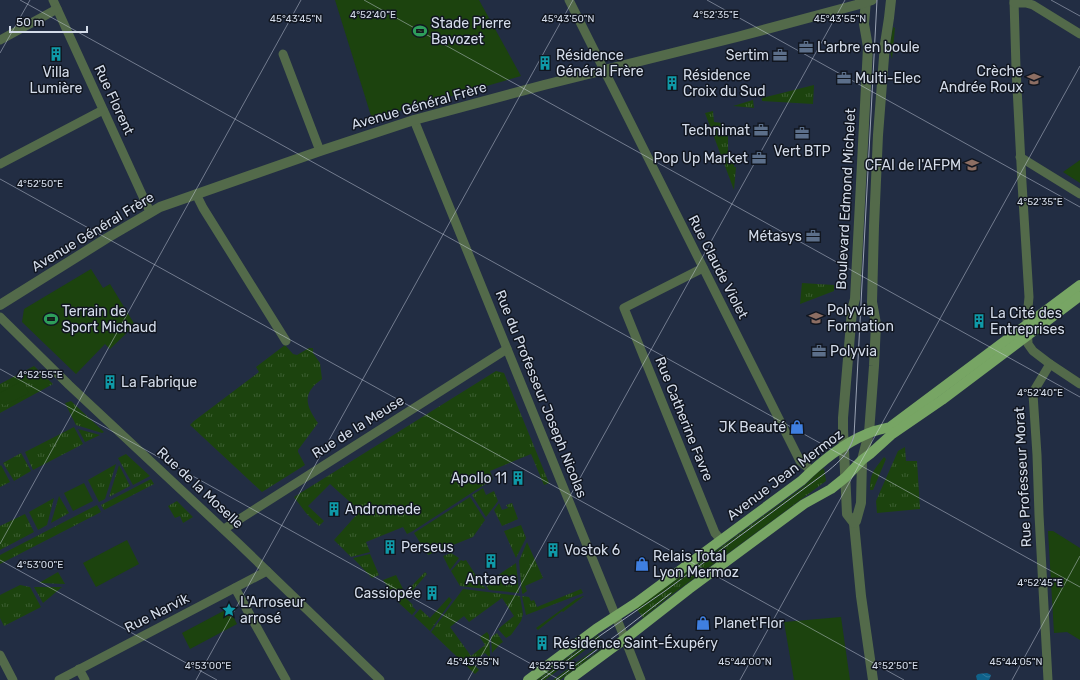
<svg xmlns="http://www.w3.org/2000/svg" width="1080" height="680" font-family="Rubik,sans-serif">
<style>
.grass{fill:url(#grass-tufts)}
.park{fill:#1c430e}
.water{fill:url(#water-waves)}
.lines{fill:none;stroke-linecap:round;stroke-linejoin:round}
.minor{stroke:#536a4a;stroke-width:9}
.tertiary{stroke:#536a4a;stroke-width:10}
.primary{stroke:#77a564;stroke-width:10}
.tram{stroke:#9aa3b4;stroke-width:1}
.ticks{fill:none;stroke:#d4dcea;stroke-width:1;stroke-opacity:0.45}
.labels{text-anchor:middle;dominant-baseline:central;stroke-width:3;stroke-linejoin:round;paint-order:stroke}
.poi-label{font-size:14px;fill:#d4dcea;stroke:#111620;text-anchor:start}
.street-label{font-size:14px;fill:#d4dcea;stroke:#111620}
.ticks-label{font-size:10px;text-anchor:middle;fill:#d4dcea;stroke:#111620;stroke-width:3;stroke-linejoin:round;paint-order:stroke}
</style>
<defs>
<pattern id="grass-tufts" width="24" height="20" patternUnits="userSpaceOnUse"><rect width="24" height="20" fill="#1c430e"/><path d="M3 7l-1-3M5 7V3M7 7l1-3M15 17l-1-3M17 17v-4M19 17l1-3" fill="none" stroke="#3c5e31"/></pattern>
<pattern id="water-waves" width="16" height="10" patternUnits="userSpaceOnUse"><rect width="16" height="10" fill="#0f628b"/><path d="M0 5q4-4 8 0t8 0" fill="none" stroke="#31789c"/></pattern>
</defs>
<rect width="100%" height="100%" fill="#222d43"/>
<g class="grass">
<path d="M893,27L895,28L892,59L889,48Z"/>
<path d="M814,85L813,104L762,101V98Z"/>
<path d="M753,100L754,108L733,106Z"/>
<path d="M713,111L714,122L722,123L721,134L728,135V157H735L734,167H736L734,190L705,113Z"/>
<path d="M802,283L834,285V291L800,304Z"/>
<path d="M285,345L293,354L297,355L309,348H313V353L320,363L322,379C302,393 305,405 318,423L298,450V452L305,465L262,492L190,425L194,421L259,372L256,367Z"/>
<path d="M34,366L53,384L0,413V384Z"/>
<path d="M496,371L504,373L549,483L544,485L531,454L490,471L493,479L413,531L407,534L403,527L366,542L370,552L351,557L334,540L360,511L330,484L308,506L324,521L319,526L306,513L294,497Z"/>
<path d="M71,401L104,432L102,433L76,425L65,403Z"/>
<path d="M74,427L83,444L33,470L25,452Z"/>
<path d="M78,429L100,435L85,442Z"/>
<path d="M905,447L906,461H917L920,509L877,513L876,501L898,451Z"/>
<path d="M21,453L31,471L14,481L3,463Z"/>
<path d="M126,454L150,476L133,485L118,458Z"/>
<path d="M884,457L886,459L873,490H870C870,473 874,470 884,457Z"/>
<path d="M116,464L105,499L99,502L88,480Z"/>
<path d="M1,465L10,482L0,487V466Z"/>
<path d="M119,465L130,486L109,497Z"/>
<path d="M824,468L826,481L670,596L643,618L636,608L694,567L803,487L817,473Z"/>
<path d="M151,479L154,484L104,510L101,505Z"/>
<path d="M483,488L486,495L494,491L498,501L486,517L472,495Z"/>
<path d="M59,496L69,513L51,523Z"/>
<path d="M470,497L485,520L473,537L428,555L414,533Z"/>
<path d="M54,498L47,525L38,530L29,512Z"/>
<path d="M177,501L193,517L183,523L180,516L175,518L168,506Z"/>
<path d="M499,503L502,510L508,508L506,505L512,503L518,519L502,526L494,510Z"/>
<path d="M97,505L101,512L0,564V555Z"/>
<path d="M25,514L34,532L0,550V526Z"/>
<path d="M521,525L526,538L516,558L504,531Z"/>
<path d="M527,542L543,578L525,586L527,591L523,594L522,593L519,561Z"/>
<path d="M451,553L459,558L450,570L443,556Z"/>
<path d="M370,554L379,575L372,578L353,558Z"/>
<path d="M461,560L463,561L466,560L482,585H483L486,589L460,586L451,571Z"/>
<path d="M516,563L519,593L489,590L485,584Z"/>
<path d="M58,572L65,584L39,583Z"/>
<path d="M425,572L427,574L406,598L413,605L412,606L416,610L412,615L400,604L383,580L396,575L405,593Z"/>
<path d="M20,585L30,587L41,607L4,626L0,618V595Z"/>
<path d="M34,587H62L43,603Z"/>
<path d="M463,589L520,596L523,614L521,621L511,635L506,638L498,629L514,616L502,598L469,622L464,616L450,627L471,656L485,645L480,637L487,632L489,635L490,655L489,657L485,653L472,662L479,670L475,674L431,632Z"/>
<path d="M581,589L583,593L526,615L522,596L529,597L531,601L534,600L537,607Z"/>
<path d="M583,596H584L563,612L562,611L538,630L536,628L576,599Z"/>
<path d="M449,597L452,600L430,631L414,616L420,609L430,618Z"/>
<path d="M497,633L503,642L500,644L492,653L491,637Z"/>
<path d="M598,635L600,639L545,680H537Z"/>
<path d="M603,643V644L586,657L587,659L605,646H606L560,680H553Z"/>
</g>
<g class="park">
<path d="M335,0H479L521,76L372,119Z"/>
<path d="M1080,160V183L1063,172Z"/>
<path d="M91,269L103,288L110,284L135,325L110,349L105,344L76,374L22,322L24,309Z"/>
<path d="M22,381L29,393L4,406L0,400V393Z"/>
<path d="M84,483L93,501L73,511L64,493Z"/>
<path d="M1048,531H1053L1080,548V640L1067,632L1054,633Z"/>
<path d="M127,540L139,564L96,587L83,563Z"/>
<path d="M229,608L237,624L190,649L182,633Z"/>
<path d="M841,617L850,680H794L784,622Z"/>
</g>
<path class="water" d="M987,673L991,675L990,678L989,680H977L976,676L978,674Z"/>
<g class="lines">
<g class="minor">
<path d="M53,0L150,212"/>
<path d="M569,0L800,461L812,471"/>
<path d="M1014,0L1016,68L1022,183L1029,297L1027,318L1028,344L1033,351L1050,364L1035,389L1033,394L1037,455L1039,515L1048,680"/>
<path d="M1014,3H1026L1033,5L1080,34"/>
<path d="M0,40L57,9"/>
<path d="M283,54L320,151"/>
<path d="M414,120L625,639L641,680"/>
<path d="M1020,157L1080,194"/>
<path d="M0,164L103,110"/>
<path d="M196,194L203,208L286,341"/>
<path d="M703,268L624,308L715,533L721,540"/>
<path d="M0,317L69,385L238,543L380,680"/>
<path d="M1050,364L1080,384"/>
<path d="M224,529L507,349"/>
<path d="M235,588L286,680"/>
<path d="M0,655L13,680"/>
<path d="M79,669L85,680"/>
<path d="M59,680L267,571"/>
</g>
<g class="tertiary">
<path d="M866,0L864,24L868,47L855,299L852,310L851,323L843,418V429L847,514L854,523L861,596L873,680"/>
<path d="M0,305L107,238L160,207L320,151L414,120L544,85L737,37L856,5L872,0"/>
<path d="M854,523L856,521L861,503L862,460L869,433L874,366L876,324L872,302L874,226L878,135L885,44L889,18L891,0"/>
</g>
<g class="primary">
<path d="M528,680L596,629L636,603L801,481C821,462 842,444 869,433C875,430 883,429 890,427L1080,285"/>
<path d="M569,680L611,649L625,639L689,589L804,504L831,489L846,477L862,460L870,454L891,435L942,400L1080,296"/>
</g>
<g class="tram">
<path d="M541,680L601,635L665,591L828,471C841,460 849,453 854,436L877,0"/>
<path d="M556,680L622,631L671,593"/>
</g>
</g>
<path class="ticks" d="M20,0L1080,587M364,0L1080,397M707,0L1080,207M1051,0L1080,16M0,53L30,0M0,179L904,680M0,369L560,680M0,544L301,0M0,560L217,680M196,680L573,0M468,680L845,0M740,680L1080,66M1012,680L1080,556"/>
<defs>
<symbol id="stadium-bare" viewBox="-9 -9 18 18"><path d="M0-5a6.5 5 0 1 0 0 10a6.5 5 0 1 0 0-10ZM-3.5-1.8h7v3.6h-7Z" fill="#2e9e5b" stroke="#111620" stroke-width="2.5" paint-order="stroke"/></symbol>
<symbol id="office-bare" viewBox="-9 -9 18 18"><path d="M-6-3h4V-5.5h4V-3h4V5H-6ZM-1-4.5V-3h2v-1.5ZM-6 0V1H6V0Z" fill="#5c6f8a" stroke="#111620" stroke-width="2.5" paint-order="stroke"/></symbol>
<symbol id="building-bare" viewBox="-9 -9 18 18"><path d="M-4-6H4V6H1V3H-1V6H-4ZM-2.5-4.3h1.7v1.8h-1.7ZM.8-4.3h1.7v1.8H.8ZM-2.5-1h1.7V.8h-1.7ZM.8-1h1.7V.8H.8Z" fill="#0f9aa8" stroke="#111620" stroke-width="2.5" paint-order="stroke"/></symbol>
<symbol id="school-bare" viewBox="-9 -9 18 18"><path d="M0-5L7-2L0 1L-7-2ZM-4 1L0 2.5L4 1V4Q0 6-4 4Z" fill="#8d6e63" stroke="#111620" stroke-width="2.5" paint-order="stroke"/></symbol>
<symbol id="university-bare" viewBox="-9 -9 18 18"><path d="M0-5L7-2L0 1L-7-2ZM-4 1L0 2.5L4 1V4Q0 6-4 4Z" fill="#8d6e63" stroke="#111620" stroke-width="2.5" paint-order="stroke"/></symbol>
<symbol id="shop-bare" viewBox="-9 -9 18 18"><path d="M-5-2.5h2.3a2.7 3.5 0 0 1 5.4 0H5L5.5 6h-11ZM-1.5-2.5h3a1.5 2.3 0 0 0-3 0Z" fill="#3f7fe0" stroke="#111620" stroke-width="2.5" paint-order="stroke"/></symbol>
<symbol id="sight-bare" viewBox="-9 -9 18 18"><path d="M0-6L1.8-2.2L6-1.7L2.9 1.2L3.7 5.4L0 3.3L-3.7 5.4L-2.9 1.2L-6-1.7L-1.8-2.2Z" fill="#0f9aa8" stroke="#111620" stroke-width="2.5" paint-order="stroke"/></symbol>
</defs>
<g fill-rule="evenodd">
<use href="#stadium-bare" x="410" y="21" width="20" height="20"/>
<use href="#office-bare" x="796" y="37" width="20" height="20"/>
<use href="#building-bare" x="46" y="44" width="20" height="20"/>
<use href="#office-bare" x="770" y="45" width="20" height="20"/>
<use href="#building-bare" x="535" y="53" width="20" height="20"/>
<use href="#office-bare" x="834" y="68" width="20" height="20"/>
<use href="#school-bare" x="1024" y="69" width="20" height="20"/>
<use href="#building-bare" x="662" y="73" width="20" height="20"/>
<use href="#office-bare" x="751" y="120" width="20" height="20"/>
<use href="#office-bare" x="792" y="123" width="20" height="20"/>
<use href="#office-bare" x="749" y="148" width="20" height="20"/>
<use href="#university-bare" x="962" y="155" width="20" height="20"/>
<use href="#office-bare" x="803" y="226" width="20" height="20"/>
<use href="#university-bare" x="806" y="308" width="20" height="20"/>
<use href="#stadium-bare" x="41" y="309" width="20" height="20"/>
<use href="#building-bare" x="969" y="311" width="20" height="20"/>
<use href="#office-bare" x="809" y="341" width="20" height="20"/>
<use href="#building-bare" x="100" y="372" width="20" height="20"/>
<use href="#shop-bare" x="787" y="417" width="20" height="20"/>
<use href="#building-bare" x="508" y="468" width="20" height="20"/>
<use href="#building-bare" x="324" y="499" width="20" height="20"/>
<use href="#building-bare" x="380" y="537" width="20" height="20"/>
<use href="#building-bare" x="543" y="540" width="20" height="20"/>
<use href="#building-bare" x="481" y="551" width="20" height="20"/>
<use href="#shop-bare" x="632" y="554" width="20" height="20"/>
<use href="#building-bare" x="422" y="583" width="20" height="20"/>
<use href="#sight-bare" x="219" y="600" width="20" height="20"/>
<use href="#shop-bare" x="693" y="613" width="20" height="20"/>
<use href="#building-bare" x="532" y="633" width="20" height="20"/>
</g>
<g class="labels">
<g class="poi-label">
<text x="431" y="23">Stade Pierre<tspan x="431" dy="16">Bavozet</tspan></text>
<text x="817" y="47">L'arbre en boule</text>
<text x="556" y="55">Résidence<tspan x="556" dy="16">Général Frère</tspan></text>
<text x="769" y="55" text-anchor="end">Sertim</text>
<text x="1023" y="71" text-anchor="end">Crèche<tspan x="1023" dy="16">Andrée Roux</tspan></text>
<text x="56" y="72" text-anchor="middle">Villa<tspan x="56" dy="16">Lumière</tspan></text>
<text x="683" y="75">Résidence<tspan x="683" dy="16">Croix du Sud</tspan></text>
<text x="855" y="78">Multi-Elec</text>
<text x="750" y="130" text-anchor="end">Technimat</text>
<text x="802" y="151" text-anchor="middle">Vert BTP</text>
<text x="748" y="158" text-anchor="end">Pop Up Market</text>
<text x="961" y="165" text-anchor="end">CFAI de l'AFPM</text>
<text x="802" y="236" text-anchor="end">Métasys</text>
<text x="827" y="310">Polyvia<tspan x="827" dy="16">Formation</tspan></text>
<text x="62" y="311">Terrain de<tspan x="62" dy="16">Sport Michaud</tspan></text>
<text x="990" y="313">La Cité des<tspan x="990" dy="16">Entreprises</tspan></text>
<text x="830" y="351">Polyvia</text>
<text x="121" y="382">La Fabrique</text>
<text x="786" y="427" text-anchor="end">JK Beauté</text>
<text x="507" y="478" text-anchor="end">Apollo 11</text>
<text x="345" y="509">Andromede</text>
<text x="401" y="547">Perseus</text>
<text x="564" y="550">Vostok 6</text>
<text x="653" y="556">Relais Total<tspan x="653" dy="16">Lyon Mermoz</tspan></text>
<text x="491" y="579" text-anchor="middle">Antares</text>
<text x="421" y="593" text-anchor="end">Cassiopée</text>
<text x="240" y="602">L'Arroseur<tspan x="240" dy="16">arrosé</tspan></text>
<text x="714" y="623">Planet'Flor</text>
<text x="553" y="643">Résidence Saint-Éxupéry</text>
</g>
<g class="street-label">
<text transform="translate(114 100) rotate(65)">Rue Florent</text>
<text transform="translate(419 106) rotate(-16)">Avenue Général Frère</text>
<text transform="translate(846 199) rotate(-87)">Boulevard Edmond Michelet</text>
<text transform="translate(93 232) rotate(-31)">Avenue Général Frère</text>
<text transform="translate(718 267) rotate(63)">Rue Claude Violet</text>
<text transform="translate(541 394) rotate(68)">Rue du Professeur Joseph Nicolas</text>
<text transform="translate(684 419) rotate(68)">Rue Catherine Favre</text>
<text transform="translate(358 427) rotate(-32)">Rue de la Meuse</text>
<text transform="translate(785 475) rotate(-37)">Avenue Jean Mermoz</text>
<text transform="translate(1023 477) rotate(-93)">Rue Professeur Morat</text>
<text transform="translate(200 488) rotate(43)">Rue de la Moselle</text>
<text transform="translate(157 613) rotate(-27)">Rue Narvik</text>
</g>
</g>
<g class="ticks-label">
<text x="373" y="18">4°52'40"E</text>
<text x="716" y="18">4°52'35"E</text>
<text x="296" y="22">45°43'45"N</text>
<text x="568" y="22">45°43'50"N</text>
<text x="840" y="22">45°43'55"N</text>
<text x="40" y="187">4°52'50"E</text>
<text x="1040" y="205">4°52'35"E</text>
<text x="40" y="378">4°52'55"E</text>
<text x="1040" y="396">4°52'40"E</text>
<text x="40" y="568">4°53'00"E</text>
<text x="1040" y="586">4°52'45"E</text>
<text x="473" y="665">45°43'55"N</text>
<text x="745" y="665">45°44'00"N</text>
<text x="1016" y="665">45°44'05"N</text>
<text x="208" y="669">4°53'00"E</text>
<text x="552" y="669">4°52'55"E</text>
<text x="895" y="669">4°52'50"E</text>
</g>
<path d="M10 26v6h77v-6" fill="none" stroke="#d4dcea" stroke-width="2"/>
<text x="16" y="26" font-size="12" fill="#d4dcea" stroke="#111620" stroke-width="3" paint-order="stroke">50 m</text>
</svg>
